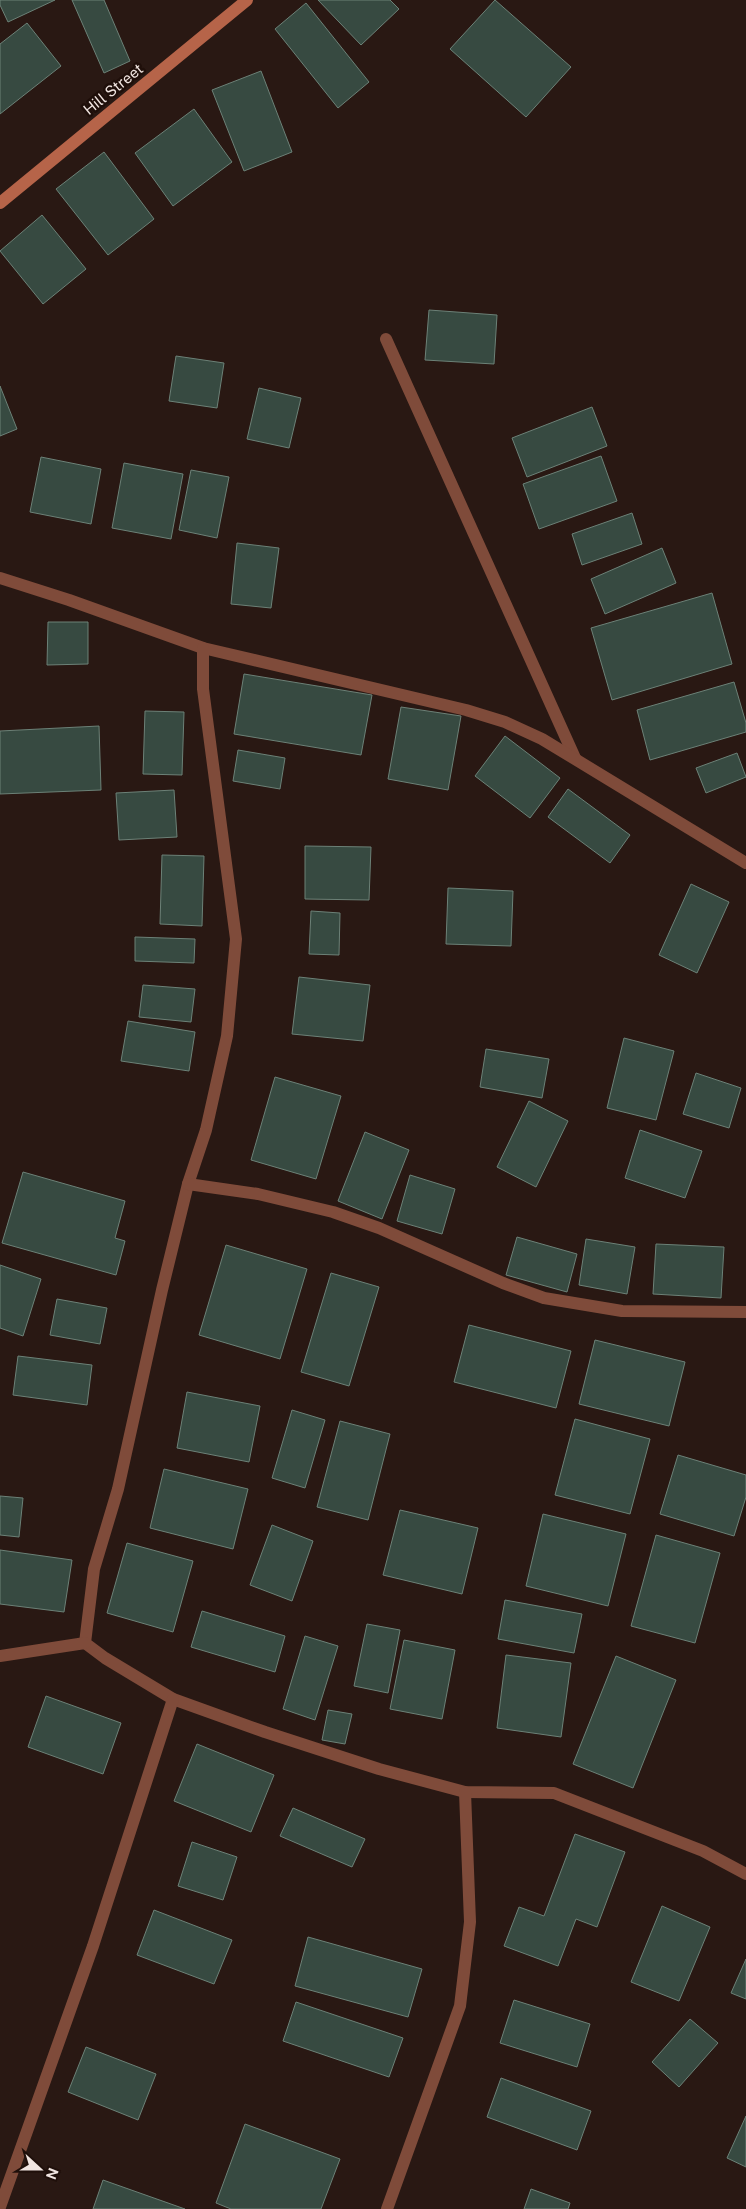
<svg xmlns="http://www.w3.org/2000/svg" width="746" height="2209" font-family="'Public Sans',sans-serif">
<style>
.building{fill:#374a41;stroke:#6c8177}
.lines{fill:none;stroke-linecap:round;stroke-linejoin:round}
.minor{stroke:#7f4b3a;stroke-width:12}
.secondary{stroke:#b66449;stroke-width:12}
.labels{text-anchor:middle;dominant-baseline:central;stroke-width:5;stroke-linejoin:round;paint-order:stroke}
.street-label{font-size:15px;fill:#f1e5e1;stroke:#1f0f0a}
</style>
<rect width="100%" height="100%" fill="#291813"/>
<g class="building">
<path d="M0,0H55L8,22L0,5Z"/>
<path d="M72,0H104L130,61L104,73Z"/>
<path d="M318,0H390L399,9L361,45Z"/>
<path d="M495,0L571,67L526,117L450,49Z"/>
<path d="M306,3L369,82L338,108L275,29Z"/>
<path d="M27,23L61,66L0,114V44Z"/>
<path d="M261,71L292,152L244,171L212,90Z"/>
<path d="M194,109L232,162L173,206L135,153Z"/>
<path d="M104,152L154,219L108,255L56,189Z"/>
<path d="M42,215L86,269L43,304L0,251Z"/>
<path d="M429,310L497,315L494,364L425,360Z"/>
<path d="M176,356L224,363L217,408L169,401Z"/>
<path d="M0,386L17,429L0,436Z"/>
<path d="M259,388L301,398L289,448L247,439Z"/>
<path d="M592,407L607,446L527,477L512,438Z"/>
<path d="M601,456L617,501L539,529L523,484Z"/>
<path d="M41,457L101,469L91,524L30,512Z"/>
<path d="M124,463L183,474L171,539L112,528Z"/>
<path d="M191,470L229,477L217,538L179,530Z"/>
<path d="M632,513L642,544L582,565L572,534Z"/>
<path d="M237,543L279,548L271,608L231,604Z"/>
<path d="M662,548L676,583L605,614L591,579Z"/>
<path d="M712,593L732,664L612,700L591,628Z"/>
<path d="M48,622H88V664L47,665Z"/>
<path d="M244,674L372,695L361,755L234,734Z"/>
<path d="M734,682L746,723V732L650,760L637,710Z"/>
<path d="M401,707L461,716L448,790L388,779Z"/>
<path d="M145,711L184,712L182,775L143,774Z"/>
<path d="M99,726L101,790L0,794V731Z"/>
<path d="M505,736L560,778L530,818L475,776Z"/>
<path d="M238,750L285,758L280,789L233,781Z"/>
<path d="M737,753L746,777L706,793L696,768Z"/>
<path d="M568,789L630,835L610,863L548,817Z"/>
<path d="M174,790L177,837L119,840L116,793Z"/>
<path d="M305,846L371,847L369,900L305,899Z"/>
<path d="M162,855L204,856L202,926L160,924Z"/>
<path d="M691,884L729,902L697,973L659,955Z"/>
<path d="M448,888L513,891L511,946L446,944Z"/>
<path d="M311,911L340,913L339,955L309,954Z"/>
<path d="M135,937L195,939L194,963L135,961Z"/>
<path d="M299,977L370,985L363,1041L292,1034Z"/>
<path d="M143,985L195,989L191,1022L139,1017Z"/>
<path d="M128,1021L195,1032L189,1071L121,1061Z"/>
<path d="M624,1038L674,1051L656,1120L607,1108Z"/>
<path d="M486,1049L549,1059L542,1098L480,1087Z"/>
<path d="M696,1073L741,1088L729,1128L683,1114Z"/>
<path d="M275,1077L341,1096L316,1179L251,1160Z"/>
<path d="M529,1101L568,1121L536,1187L497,1167Z"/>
<path d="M640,1130L702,1151L685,1198L625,1178Z"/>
<path d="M365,1132L409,1150L382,1219L338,1201Z"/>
<path d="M23,1172L125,1201L115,1238L125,1241L116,1275L2,1243Z"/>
<path d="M410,1175L455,1189L442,1234L397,1221Z"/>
<path d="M517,1237L577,1254L567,1292L506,1275Z"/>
<path d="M586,1239L635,1247L627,1294L579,1285Z"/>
<path d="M656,1244L724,1247L721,1298L653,1294Z"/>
<path d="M226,1245L307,1269L280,1359L199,1335Z"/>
<path d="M0,1265L41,1279L23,1336L0,1328Z"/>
<path d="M331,1273L379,1287L349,1386L301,1372Z"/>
<path d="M57,1299L107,1308L100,1344L50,1335Z"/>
<path d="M469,1325L571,1351L556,1408L454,1382Z"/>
<path d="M595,1340L685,1362L669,1426L579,1404Z"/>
<path d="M18,1356L92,1365L87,1405L13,1395Z"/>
<path d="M187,1392L260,1406L249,1462L177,1448Z"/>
<path d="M292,1410L325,1420L305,1488L272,1478Z"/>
<path d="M575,1419L650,1439L630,1514L555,1495Z"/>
<path d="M340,1421L390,1434L368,1520L317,1507Z"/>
<path d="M678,1455L746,1475V1497L734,1536L660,1514Z"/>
<path d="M164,1469L248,1489L233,1549L150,1528Z"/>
<path d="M0,1496L23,1498L19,1537L0,1535Z"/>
<path d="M400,1510L478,1528L462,1594L383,1575Z"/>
<path d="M543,1514L626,1534L608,1606L526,1586Z"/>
<path d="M272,1525L313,1541L292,1601L250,1585Z"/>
<path d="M656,1535L720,1553L695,1643L631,1626Z"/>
<path d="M127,1543L193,1561L173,1632L107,1613Z"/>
<path d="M0,1550L72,1560L64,1612L0,1604Z"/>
<path d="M505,1600L582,1614L574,1653L498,1639Z"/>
<path d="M202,1611L285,1636L275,1672L191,1647Z"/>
<path d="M367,1624L400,1630L388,1693L354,1686Z"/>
<path d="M305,1636L338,1646L315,1720L283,1709Z"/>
<path d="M404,1640L455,1650L442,1719L390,1709Z"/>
<path d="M506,1655L571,1663L561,1737L497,1728Z"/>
<path d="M616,1656L676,1680L633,1788L573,1764Z"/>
<path d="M46,1696L121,1723L103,1774L28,1747Z"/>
<path d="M328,1710L352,1714L345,1744L322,1740Z"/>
<path d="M197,1744L274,1775L251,1832L174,1801Z"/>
<path d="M293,1808L365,1839L352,1867L280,1836Z"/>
<path d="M575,1834L625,1852L597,1927L576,1919L558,1966L504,1946L519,1907L544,1916Z"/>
<path d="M192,1842L237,1857L223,1900L178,1886Z"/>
<path d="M662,1906L710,1927L679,2001L631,1982Z"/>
<path d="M154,1910L232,1940L214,1984L137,1955Z"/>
<path d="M308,1937L422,1969L408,2017L295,1986Z"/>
<path d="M746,1959V1999L731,1993Z"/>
<path d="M514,2000L590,2024L577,2067L500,2043Z"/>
<path d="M296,2002L403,2038L389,2077L283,2041Z"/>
<path d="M690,2019L718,2043L679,2087L652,2062Z"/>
<path d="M86,2047L156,2074L138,2120L68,2092Z"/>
<path d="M501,2078L591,2111L577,2150L487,2117Z"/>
<path d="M746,2116V2167L727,2158Z"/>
<path d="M245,2124L340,2159L321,2209H231L216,2203Z"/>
<path d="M103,2180L185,2209H93Z"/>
<path d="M531,2189L570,2203L568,2209H524Z"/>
</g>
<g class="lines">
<g class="minor">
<path d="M386,339L575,758"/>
<path d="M0,578L69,600L203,648L466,710L505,722L542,739L746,863"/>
<path d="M203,648V689L236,939L227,1036L206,1130L188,1184L162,1290L118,1489L94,1569L85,1643L105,1658L173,1699L265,1732L379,1769L465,1792L554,1793L703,1851L746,1874"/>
<path d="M188,1184L258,1194L333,1212L379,1228L503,1283L544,1298L622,1311L746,1312"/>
<path d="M0,1656L85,1643"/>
<path d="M0,2207L93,1946L173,1699"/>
<path d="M387,2209L460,2006L470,1922L465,1792"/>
</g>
<path class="secondary" d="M0,203L247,0"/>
</g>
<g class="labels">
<g class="street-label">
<text transform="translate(113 89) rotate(-39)">Hill Street</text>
</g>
</g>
<g transform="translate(40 2169) rotate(111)" stroke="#1f0f0a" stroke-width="4" paint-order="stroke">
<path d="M0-4L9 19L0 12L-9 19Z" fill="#f1e5e1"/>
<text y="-8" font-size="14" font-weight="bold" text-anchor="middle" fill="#f1e5e1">N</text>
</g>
</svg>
